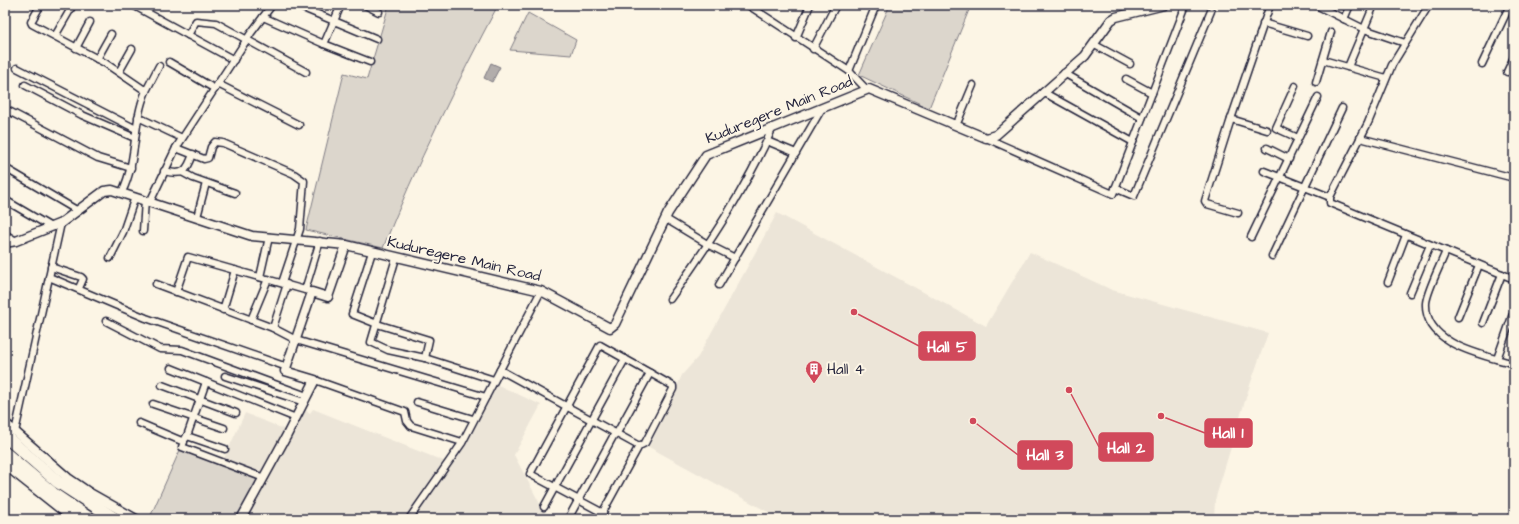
<svg xmlns="http://www.w3.org/2000/svg" width="1519" height="524" font-family="'Architects Daughter',sans-serif">
<style>
.built{fill:#ece5d8}
.green{fill:#dcd6cc;stroke:#7f7c84}
.water{fill:#b2adab;stroke:#78757e}
.lines{fill:none;stroke-linecap:round;stroke-linejoin:round}
.minor-casing{stroke:#22223b;stroke-width:9}
.tertiary-casing{stroke:#22223b;stroke-width:11}
.motorway-casing{stroke:#22223b;stroke-width:15}
.minor{stroke:#fcf5e5;stroke-width:6}
.tertiary{stroke:#fcf5e5;stroke-width:8}
.motorway{stroke:#fcf5e5;stroke-width:12}
.labels{text-anchor:middle;dominant-baseline:central;stroke-width:4;stroke-linejoin:round;paint-order:stroke}
.street-label{font-size:15px;fill:#22223b;stroke:#fcf5e5}
.poi-label{font-size:15px;fill:#22223b;stroke:#fcf5e5;text-anchor:start}
.leader{fill:none;stroke:#d1495b;stroke-width:1.5}
.callout-dot{fill:#d1495b;stroke:#fcf5e5;stroke-width:1.5}
.callout{fill:#d1495b;stroke:#d1495b;stroke-width:1.5}
.callout-label{font-size:16px;text-anchor:middle;font-weight:bold;fill:#fff}
</style>
<rect width="100%" height="100%" fill="#fcf5e5"/>
<filter id="ink" filterUnits="userSpaceOnUse"><feTurbulence type="fractalNoise" baseFrequency=".025" numOctaves="2"/><feDisplacementMap in="SourceGraphic" scale="8" xChannelSelector="R" yChannelSelector="G"/><feConvolveMatrix kernelMatrix="1 2 1 2 8 2 1 2 1" color-interpolation-filters="sRGB"/></filter>
<g filter="url(#ink)">
<g class="built">
<path d="M 777,213 L 986,326 L 1030,252 L 1112,290 L 1268,333 L 1248,391 L 1215,500 L 1214,519 L 781,519 L 649,447 L 682,375 L 698,357 Z"/>
<path d="M 498,385 L 541,405 L 514,455 L 548,519 L 237,519 L 258,478 L 221,465 L 245,413 L 291,432 L 303,409 L 310,413 L 313,409 L 451,464 Z"/>
</g>
<g class="green">
<path d="M 389,5 L 498,5 C 456,85 416,165 383,248 L 306,230 L 344,73 L 367,79 Z"/>
<path d="M 890,5 L 971,5 L 929,108 L 859,75 Z"/>
<path d="M 528,13 L 576,40 L 571,55 L 510,50 Z"/>
<path d="M 180,450 L 258,478 L 237,519 L 161,519 L 151,515 Z"/>
</g>
<path class="water" d="M 491,63 L 500,67 L 492,82 L 484,78 Z"/>
<g class="lines">
<g class="minor-casing">
<g id="minor">
<path d="M 38,5 L 40,6 L 31,22 L 32,24 L 105,63 L 146,91 C 132,123 138,160 122,192"/>
<path d="M 133,5 L 234,60"/>
<path d="M 296,5 L 377,39"/>
<path d="M 365,5 L 379,12"/>
<path d="M 748,5 L 849,71 L 867,90"/>
<path d="M 1316,5 L 1364,29 L 1405,43"/>
<path d="M 1429,5 L 1392,65 L 1368,123 L 1330,197 L 1330,203 L 1446,251 C 1441,264 1427,291 1426,303 C 1424,345 1484,355 1514,364"/>
<path d="M 263,17 L 324,44 L 370,62"/>
<path d="M 1344,19 L 1350,5"/>
<path d="M 1263,23 L 1307,36"/>
<path d="M 188,35 L 196,21 L 216,23 L 306,72"/>
<path d="M 55,36 L 73,5"/>
<path d="M 796,38 L 810,5"/>
<path d="M 324,44 L 341,5"/>
<path d="M 1093,44 L 1130,64"/>
<path d="M 76,48 L 90,22"/>
<path d="M 813,49 L 836,5"/>
<path d="M 97,59 L 111,34"/>
<path d="M 1323,60 L 1386,78"/>
<path d="M 169,62 L 215,89"/>
<path d="M 1482,64 L 1510,5"/>
<path d="M 1348,67 L 1374,5"/>
<path d="M 17,68 L 136,129"/>
<path d="M 5,69 L 7,65"/>
<path d="M 849,71 L 876,5"/>
<path d="M 119,72 L 132,49"/>
<path d="M 1507,72 L 1514,57"/>
<path d="M 1064,73 L 1142,118"/>
<path d="M 1126,79 L 1152,93"/>
<path d="M 1316,82 L 1331,32"/>
<path d="M 218,84 L 299,125"/>
<path d="M 25,85 L 82,115 L 135,138"/>
<path d="M 1295,86 L 1276,128 L 1298,138"/>
<path d="M 146,91 L 159,66"/>
<path d="M 1043,92 L 1133,142"/>
<path d="M 5,109 L 98,158 L 131,168"/>
<path d="M 138,117 L 182,138"/>
<path d="M 1231,119 L 1267,130"/>
<path d="M 953,124 L 958,121 L 973,85"/>
<path d="M 986,138 L 1113,194 L 1186,5"/>
<path d="M 1360,138 L 1514,178"/>
<path d="M 767,141 L 796,153"/>
<path d="M 176,148 L 204,159 L 208,158 L 211,147 L 215,142 L 223,143 L 294,174 L 304,181 L 300,229 L 282,283"/>
<path d="M 1267,148 L 1289,159"/>
<path d="M 5,168 L 78,211"/>
<path d="M 164,171 C 183,176 187,172 193,154"/>
<path d="M 1264,171 L 1330,197"/>
<path d="M 182,172 L 193,178 L 235,193"/>
<path d="M 1115,188 L 1134,196 L 1211,11"/>
<path d="M 5,200 L 51,227"/>
<path d="M 150,202 L 176,148 L 251,33 L 272,5"/>
<path d="M 1238,213 L 1207,204 L 1205,201 L 1230,122 L 1270,5"/>
<path d="M 197,217 L 206,183"/>
<path d="M 666,219 L 709,245 L 735,258"/>
<path d="M 143,231 L 145,200"/>
<path d="M 5,234 L 16,241"/>
<path d="M 1251,237 L 1318,97"/>
<path d="M 1446,251 L 1514,279"/>
<path d="M 372,252 L 352,314 L 377,324 L 429,340 L 425,358"/>
<path d="M 1272,256 L 1342,108"/>
<path d="M 110,258 L 123,232 L 135,197"/>
<path d="M 396,258 L 371,342 L 388,350 L 425,358 L 494,380"/>
<path d="M 51,267 L 81,277 L 83,279 L 79,288"/>
<path d="M 49,277 L 146,318 L 287,367"/>
<path d="M 260,277 L 269,237"/>
<path d="M 1388,282 L 1406,235"/>
<path d="M 156,284 L 273,328 L 296,340 L 486,397"/>
<path d="M 719,285 L 821,110"/>
<path d="M 305,290 L 320,241"/>
<path d="M 176,292 L 188,257 L 312,292"/>
<path d="M 1410,293 L 1430,245"/>
<path d="M 670,299 C 709,244 746,189 773,127"/>
<path d="M 223,310 L 235,270"/>
<path d="M 1458,317 L 1479,265"/>
<path d="M 251,320 L 268,279"/>
<path d="M 106,321 L 160,349 L 182,350 L 307,396"/>
<path d="M 1483,323 L 1502,274"/>
<path d="M 273,328 L 287,284"/>
<path d="M 1497,359 L 1514,311"/>
<path d="M 171,368 L 296,418"/>
<path d="M 500,370 L 639,446 L 599,519"/>
<path d="M 225,376 L 304,402"/>
<path d="M 315,380 L 405,412 L 407,421 L 411,426 L 462,442"/>
<path d="M 162,385 L 236,413"/>
<path d="M 417,402 L 473,419"/>
<path d="M 153,404 L 224,428"/>
<path d="M 139,423 L 184,442 L 182,447 L 264,478"/>
<path d="M 15,432 L 61,223"/>
<path d="M 187,436 L 206,382"/>
<path d="M 185,439 L 187,436 L 225,449"/>
<path d="M 639,446 L 645,443 L 673,389 L 673,386 L 650,373"/>
<path d="M 544,507 L 625,359"/>
<path d="M 603,513 L 530,474 L 600,345 L 650,373 L 617,433"/>
<path d="M 409,519 L 462,443 L 541,291"/>
<path d="M 568,519 L 615,433"/>
</g>
</g>
<g class="tertiary-casing">
<g id="tertiary">
<path d="M 5,243 L 16,241 L 61,223 L 104,191 L 112,190 L 252,236 L 346,245 L 541,291 L 610,328 L 615,324 L 668,213 L 706,155 L 869,89 L 986,138 L 996,135 L 1085,56 L 1111,20 L 1116,17 L 1164,5"/>
<path d="M 5,423 L 68,478 L 90,493 L 136,519"/>
<path d="M 5,465 L 73,519"/>
<path d="M 241,519 L 287,435 L 315,380 L 285,371 L 312,292 L 328,297 L 346,245"/>
</g>
</g>
<g class="motorway-casing">
<g id="motorway">
<path d="M 5,436 L 58,482 L 115,519"/>
<path d="M 5,453 L 56,496 L 90,519"/>
</g>
</g>
<use href="#minor" class="minor"/>
<use href="#tertiary" class="tertiary"/>
<use href="#motorway" class="motorway"/>
</g>
</g>
<defs>
<g id="building-pin" transform="scale(0.9)"><path d="M0 17L-7.5 6A9.5 9.5 0 1 1 7.5 6Z" fill="#d1495b" stroke="#fcf5e5"/><path d="M-4-6H4V6H1V3H-1V6H-4ZM-2.5-4.3h1.7v1.8h-1.7ZM.8-4.3h1.7v1.8H.8ZM-2.5-1h1.7V.8h-1.7ZM.8-1h1.7V.8H.8Z" fill="#fff"/></g>
</defs>
<g fill-rule="evenodd">
<use href="#building-pin" x="814" y="369"/>
</g>
<g class="labels">
<g class="street-label">
<text transform="translate(779 110) rotate(-22)">Kuduregere Main Road</text>
<text transform="translate(464 259) rotate(13)">Kuduregere Main Road</text>
</g>
<g class="poi-label">
<text x="827" y="369">Hall 4</text>
</g>
</g>
<path class="leader" d="M854 312L919 346M1161 416L1205 433M1069 390L1099 447M973 421L1018 455"/>
<g class="callout-dot">
<circle cx="854" cy="312" r="4"/>
<circle cx="1161" cy="416" r="4"/>
<circle cx="1069" cy="390" r="4"/>
<circle cx="973" cy="421" r="4"/>
</g>
<g class="callout">
<rect x="919" y="332" width="56" height="28" rx="4"/>
<rect x="1205" y="419" width="47" height="28" rx="4"/>
<rect x="1099" y="433" width="54" height="28" rx="4"/>
<rect x="1018" y="441" width="54" height="28" rx="4"/>
</g>
<g class="callout-label">
<text x="947" y="352">Hall 5</text>
<text x="1228" y="438">Hall 1</text>
<text x="1126" y="453">Hall 2</text>
<text x="1045" y="460">Hall 3</text>
</g>
<rect width="1519" height="524" fill="none" stroke="#fcf5e5" stroke-width="20"/>
<rect x="10" y="10" width="1499" height="504" fill="none" stroke="#22223b" stroke-width="1.5" filter="url(#ink)"/>
</svg>
